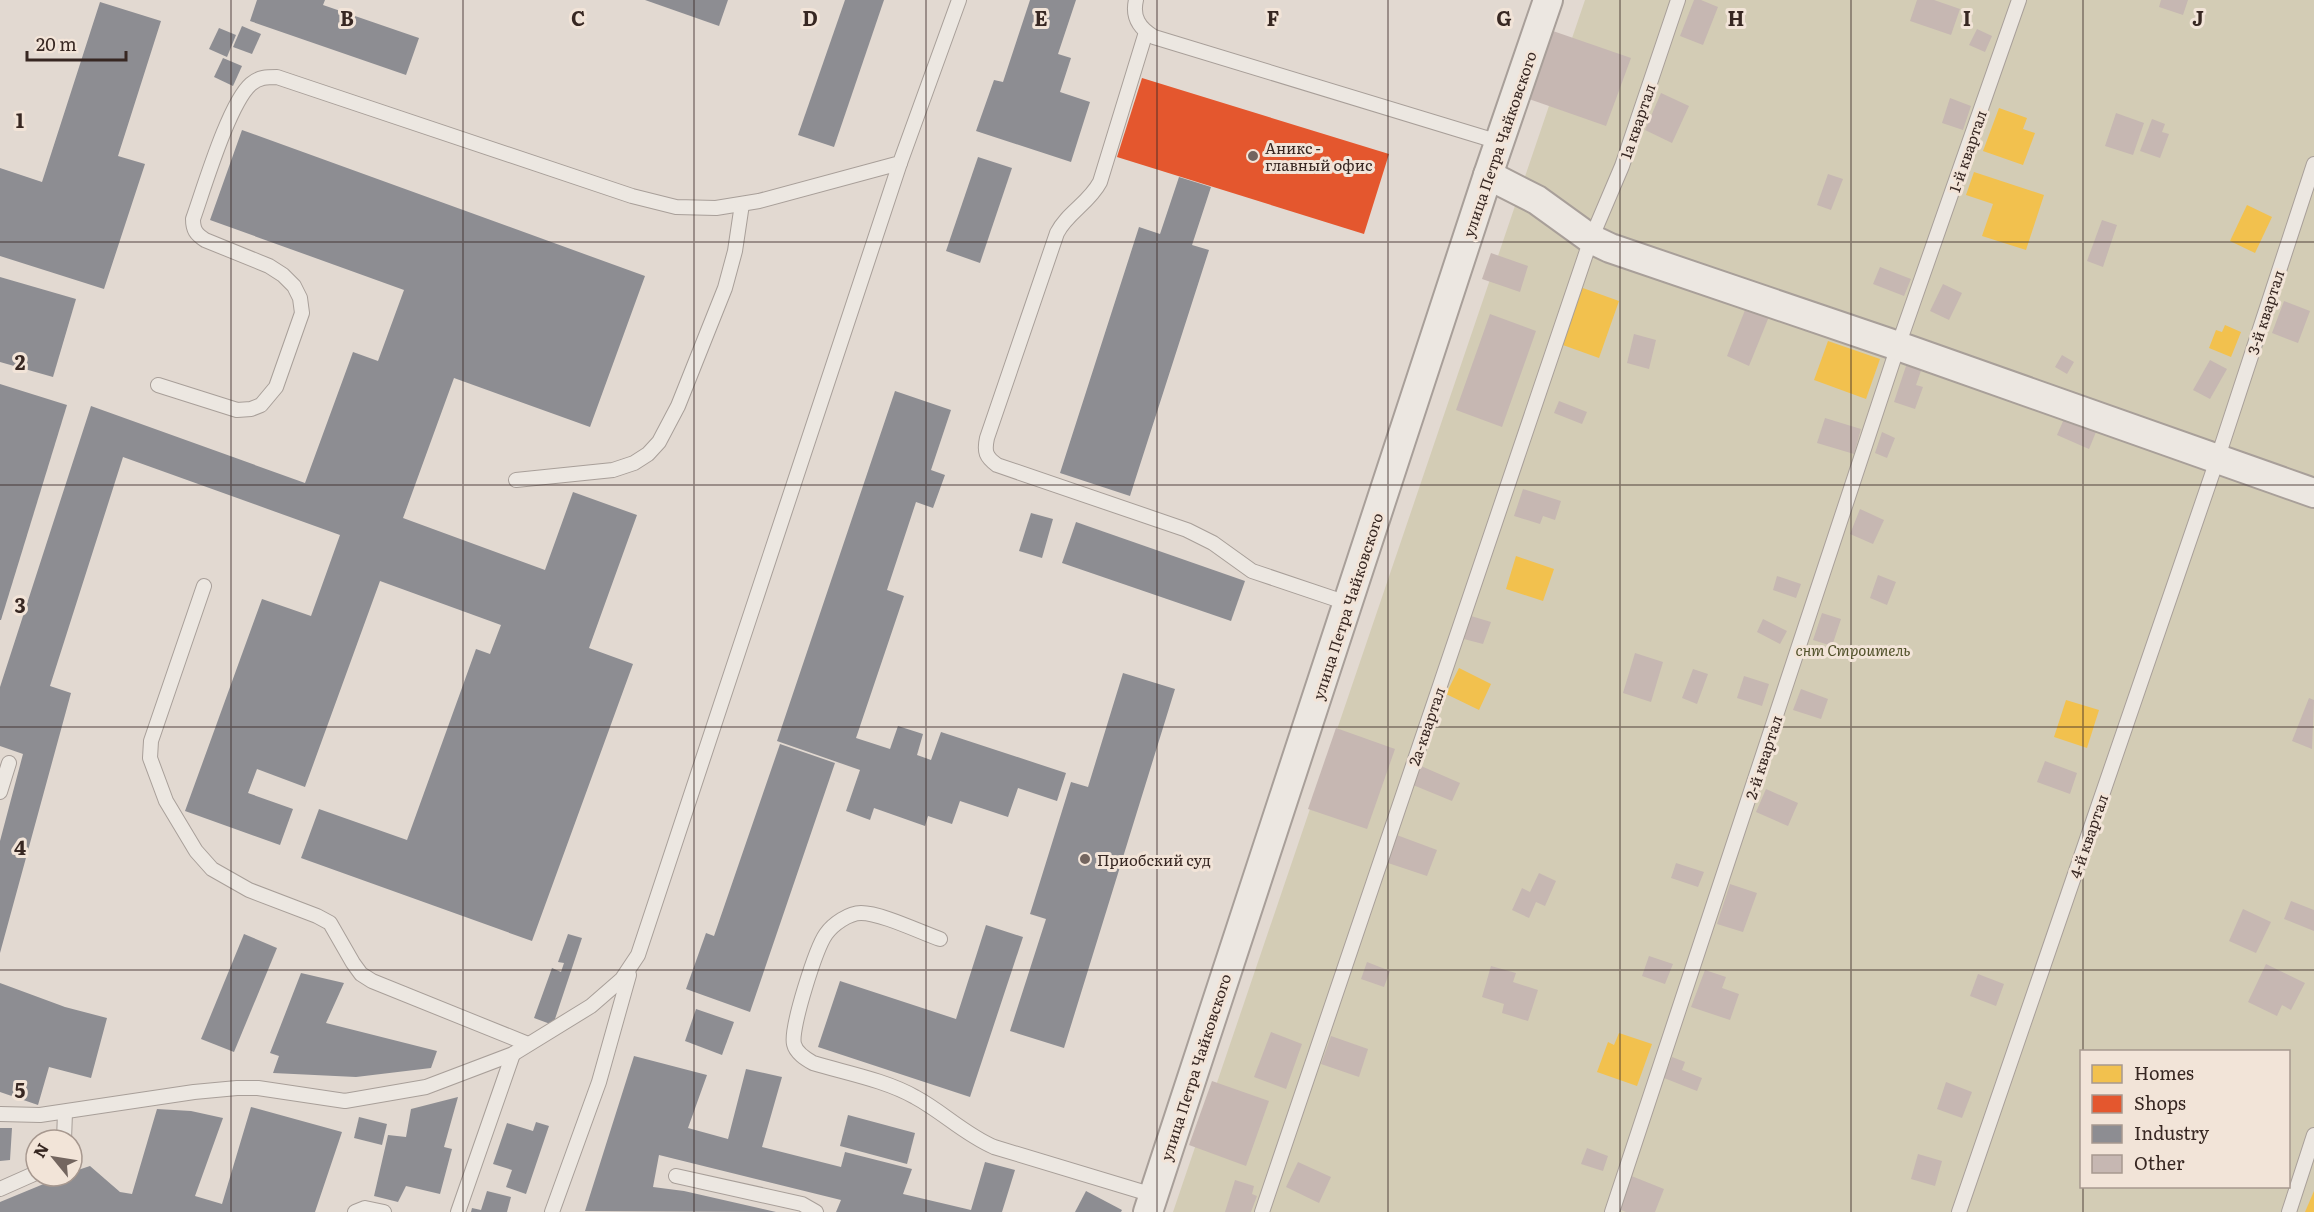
<svg xmlns="http://www.w3.org/2000/svg" width="2314" height="1212" font-family="Literata,serif">
<style>
.green{fill:#d3ccb5;fill-rule:evenodd}
.homes{fill:#f2c14e}
.shops{fill:#e4572e}
.industry{fill:#8d8d92}
.building{fill:#c6b7b2}
.lines{fill:none;stroke-linecap:round;stroke-linejoin:round}
.service-casing{stroke:#a89f99;stroke-width:16}
.minor-casing{stroke:#a89f99;stroke-width:32}
.service{stroke:#ece7e1;stroke-width:14}
.minor{stroke:#ece7e1;stroke-width:28}
.grid{fill:none;stroke:#372722;stroke-width:1.5;stroke-opacity:0.55}
.poi-dot{fill:#73655f;stroke:#f2e4d8;stroke-width:2}
.labels{text-anchor:middle;dominant-baseline:central;stroke-width:6;stroke-linejoin:round;paint-order:stroke}
.street-label{font-size:15px;fill:#372722;stroke:#f2e4d8}
.poi-label{font-size:15px;fill:#372722;stroke:#f2e4d8;text-anchor:start}
.park-label{font-size:15px;font-style:italic;fill:#51512a;stroke:#f2e4d8}
.grid-label{font-size:20px;text-anchor:middle;font-weight:bold;fill:#372722;stroke:#f2e4d8;stroke-width:6;stroke-linejoin:round;paint-order:stroke}
</style>
<rect width="100%" height="100%" fill="#e2d9d1"/>
<path class="green" d="M 1585,0 L 2314,0 L 2314,1212 L 1173,1212 ZM 2082,1052 L 2288,1052 L 2288,1186 L 2082,1186 Z"/>
<g class="homes">
<path d="M 1999,108 L 2027,118 L 2023,129 L 2035,133 L 2023,165 L 1983,151 Z"/>
<path d="M 1974,172 L 2044,195 L 2026,250 L 1982,236 L 1993,204 L 1966,195 Z"/>
<path d="M 2247,205 L 2272,217 L 2255,253 L 2230,241 Z"/>
<path d="M 1580,287 L 1619,301 L 1599,358 L 1560,344 Z"/>
<path d="M 2225,325 L 2241,332 L 2231,357 L 2209,348 L 2216,330 L 2222,332 Z"/>
<path d="M 1828,341 L 1880,359 L 1866,399 L 1814,380 Z"/>
<path d="M 1516,556 L 1554,569 L 1543,601 L 1506,589 Z"/>
<path d="M 1459,668 L 1491,684 L 1479,710 L 1446,694 Z"/>
<path d="M 2066,700 L 2099,710 L 2087,748 L 2054,737 Z"/>
<path d="M 1619,1033 L 1652,1044 L 1637,1086 L 1597,1072 L 1608,1042 L 1614,1045 Z"/>
<path d="M 2314,1191 L 2314,1212 L 2305,1212 Z"/>
</g>
<path class="shops" d="M 1142,78 L 1389,154 L 1364,234 L 1117,157 Z"/>
<g class="industry">
<path d="M 257,0 L 325,0 L 323,5 L 419,38 L 406,75 L 250,21 Z"/>
<path d="M 645,0 L 728,0 L 719,26 Z"/>
<path d="M 845,0 L 884,0 L 834,147 L 798,135 Z"/>
<path d="M 1030,0 L 1076,0 L 1058,54 L 1071,58 L 1060,92 L 1090,102 L 1071,162 L 976,131 L 994,80 L 1003,82 Z"/>
<path d="M 100,2 L 161,21 L 118,156 L 145,164 L 104,289 L 0,256 L 0,168 L 42,182 Z"/>
<path d="M 242,26 L 261,34 L 252,54 L 233,47 Z"/>
<path d="M 219,28 L 236,35 L 227,57 L 209,49 Z"/>
<path d="M 223,58 L 242,66 L 233,86 L 214,77 Z"/>
<path d="M 242,130 L 645,276 L 590,427 L 454,378 L 403,518 L 545,570 L 573,492 L 637,515 L 589,648 L 633,664 L 532,941 L 301,858 L 319,809 L 407,840 L 476,649 L 490,654 L 501,625 L 380,581 L 305,787 L 257,769 L 248,793 L 293,809 L 280,845 L 185,811 L 262,599 L 311,616 L 340,535 L 123,457 L 50,686 L 71,693 L 0,953 L 0,841 L 23,754 L 0,746 L 0,687 L 91,406 L 305,483 L 353,352 L 378,361 L 404,290 L 210,220 Z"/>
<path d="M 978,157 L 1012,168 L 980,263 L 946,251 Z"/>
<path d="M 1179,177 L 1211,187 L 1192,245 L 1209,250 L 1130,496 L 1060,473 L 1139,227 L 1160,234 Z"/>
<path d="M 0,277 L 76,299 L 53,377 L 0,362 Z"/>
<path d="M 0,384 L 67,405 L 1,620 L 0,620 Z"/>
<path d="M 895,391 L 951,410 L 931,470 L 945,475 L 933,508 L 916,502 L 887,590 L 904,596 L 856,738 L 890,749 L 898,726 L 923,734 L 917,755 L 931,760 L 941,732 L 1066,773 L 1057,801 L 1018,788 L 1008,817 L 960,801 L 952,824 L 928,816 L 925,826 L 874,808 L 870,820 L 846,811 L 860,770 L 777,741 Z"/>
<path d="M 1031,513 L 1053,519 L 1042,558 L 1019,551 Z"/>
<path d="M 1076,522 L 1245,581 L 1231,621 L 1062,563 Z"/>
<path d="M 1123,673 L 1175,689 L 1064,1048 L 1010,1031 L 1046,919 L 1030,914 L 1071,782 L 1088,787 Z"/>
<path d="M 780,744 L 835,763 L 750,1012 L 686,989 L 706,933 L 714,936 Z"/>
<path d="M 986,925 L 1023,937 L 970,1097 L 818,1047 L 840,981 L 956,1019 Z"/>
<path d="M 244,934 L 277,948 L 234,1052 L 201,1039 Z"/>
<path d="M 568,934 L 582,938 L 553,1025 L 534,1018 L 552,968 L 561,972 L 564,963 L 558,962 Z"/>
<path d="M 301,973 L 344,983 L 326,1023 L 437,1051 L 431,1068 L 356,1077 L 273,1073 L 279,1056 L 270,1053 Z"/>
<path d="M 0,983 L 65,1007 L 107,1018 L 91,1078 L 49,1067 L 38,1105 L 0,1092 Z"/>
<path d="M 696,1009 L 734,1022 L 722,1055 L 685,1041 Z"/>
<path d="M 634,1056 L 707,1075 L 688,1128 L 728,1139 L 746,1069 L 782,1077 L 762,1147 L 841,1167 L 845,1152 L 912,1169 L 903,1194 L 971,1210 L 985,1162 L 1015,1170 L 1002,1212 L 836,1212 L 841,1200 L 659,1155 L 653,1187 L 684,1191 L 776,1212 L 585,1211 Z"/>
<path d="M 458,1097 L 444,1147 L 452,1149 L 440,1194 L 406,1186 L 398,1202 L 374,1196 L 388,1135 L 406,1137 L 411,1109 Z"/>
<path d="M 251,1107 L 342,1132 L 315,1212 L 0,1212 L 0,1202 L 63,1176 L 72,1176 L 72,1172 L 90,1166 L 120,1192 L 132,1194 L 157,1109 L 191,1111 L 223,1118 L 195,1196 L 222,1204 Z"/>
<path d="M 848,1115 L 915,1133 L 907,1164 L 840,1146 Z"/>
<path d="M 359,1117 L 387,1124 L 382,1145 L 354,1138 Z"/>
<path d="M 536,1122 L 549,1126 L 526,1194 L 506,1187 L 512,1170 L 493,1164 L 507,1123 L 533,1131 Z"/>
<path d="M 0,1128 L 12,1128 L 10,1160 L 0,1161 Z"/>
<path d="M 487,1191 L 511,1197 L 507,1212 L 471,1212 L 472,1208 L 481,1210 Z"/>
<path d="M 1086,1191 L 1122,1210 L 1121,1212 L 1075,1212 Z"/>
</g>
<g class="building">
<path d="M 1694,0 L 1701,0 L 1718,7 L 1703,45 L 1680,36 Z"/>
<path d="M 1917,0 L 1934,0 L 1960,9 L 1951,35 L 1910,21 Z"/>
<path d="M 2161,0 L 2188,0 L 2183,15 L 2159,7 Z"/>
<path d="M 1977,29 L 1992,36 L 1985,52 L 1969,45 Z"/>
<path d="M 1553,31 L 1631,58 L 1606,126 L 1529,99 Z"/>
<path d="M 1661,93 L 1689,106 L 1672,143 L 1645,130 Z"/>
<path d="M 1950,98 L 1971,106 L 1963,130 L 1942,123 Z"/>
<path d="M 2116,113 L 2144,123 L 2133,155 L 2105,146 Z"/>
<path d="M 2152,119 L 2165,124 L 2162,132 L 2169,134 L 2160,158 L 2140,151 Z"/>
<path d="M 1828,174 L 1843,179 L 1831,210 L 1817,205 Z"/>
<path d="M 2102,220 L 2117,225 L 2103,267 L 2087,261 Z"/>
<path d="M 1491,253 L 1528,266 L 1520,292 L 1482,279 Z"/>
<path d="M 1880,267 L 1911,279 L 1904,296 L 1873,284 Z"/>
<path d="M 1943,284 L 1962,293 L 1949,320 L 1930,311 Z"/>
<path d="M 2284,301 L 2310,311 L 2298,343 L 2272,333 Z"/>
<path d="M 1747,305 L 1770,314 L 1749,366 L 1727,356 Z"/>
<path d="M 1490,314 L 1536,331 L 1502,427 L 1456,410 Z"/>
<path d="M 1634,334 L 1656,340 L 1649,369 L 1627,363 Z"/>
<path d="M 2062,355 L 2074,362 L 2067,374 L 2055,367 Z"/>
<path d="M 2210,360 L 2227,369 L 2210,399 L 2193,390 Z"/>
<path d="M 1907,363 L 1922,368 L 1916,385 L 1923,387 L 1915,409 L 1894,402 Z"/>
<path d="M 1559,401 L 1587,412 L 1582,424 L 1554,413 Z"/>
<path d="M 1825,418 L 1861,429 L 1854,454 L 1817,443 Z"/>
<path d="M 2064,419 L 2096,432 L 2089,449 L 2057,435 Z"/>
<path d="M 1882,432 L 1895,438 L 1887,458 L 1875,453 Z"/>
<path d="M 1523,489 L 1561,501 L 1555,520 L 1543,516 L 1540,524 L 1514,516 Z"/>
<path d="M 1860,509 L 1884,520 L 1873,544 L 1850,534 Z"/>
<path d="M 1878,575 L 1896,582 L 1887,605 L 1870,598 Z"/>
<path d="M 1777,576 L 1801,584 L 1796,598 L 1773,590 Z"/>
<path d="M 1822,613 L 1841,619 L 1832,646 L 1813,640 Z"/>
<path d="M 1471,616 L 1491,622 L 1483,644 L 1464,639 Z"/>
<path d="M 1763,619 L 1787,631 L 1780,644 L 1757,632 Z"/>
<path d="M 1635,653 L 1663,662 L 1651,702 L 1623,693 Z"/>
<path d="M 1693,669 L 1708,674 L 1697,704 L 1682,698 Z"/>
<path d="M 1744,676 L 1769,684 L 1762,706 L 1737,698 Z"/>
<path d="M 1801,689 L 1828,699 L 1821,719 L 1793,710 Z"/>
<path d="M 2309,698 L 2314,700 L 2312,749 L 2292,741 Z"/>
<path d="M 1336,728 L 1395,749 L 1367,829 L 1308,809 Z"/>
<path d="M 2045,761 L 2077,773 L 2070,794 L 2037,782 Z"/>
<path d="M 1421,766 L 1460,783 L 1452,801 L 1413,785 Z"/>
<path d="M 1766,789 L 1798,803 L 1788,826 L 1756,812 Z"/>
<path d="M 1394,834 L 1437,850 L 1427,876 L 1385,862 Z"/>
<path d="M 1676,863 L 1704,872 L 1698,887 L 1671,878 Z"/>
<path d="M 1539,873 L 1556,881 L 1545,906 L 1536,902 L 1529,918 L 1512,910 L 1522,888 L 1530,892 Z"/>
<path d="M 1730,884 L 1757,893 L 1743,932 L 1717,924 Z"/>
<path d="M 2291,901 L 2314,910 L 2314,931 L 2284,919 Z"/>
<path d="M 2243,909 L 2271,922 L 2256,953 L 2229,941 Z"/>
<path d="M 1649,956 L 1673,964 L 1665,984 L 1642,976 Z"/>
<path d="M 1367,962 L 1390,971 L 1384,987 L 1361,979 Z"/>
<path d="M 2266,964 L 2305,983 L 2291,1010 L 2282,1005 L 2277,1016 L 2248,1002 Z"/>
<path d="M 1491,966 L 1516,973 L 1513,982 L 1538,990 L 1528,1021 L 1502,1013 L 1504,1004 L 1482,997 Z"/>
<path d="M 1705,970 L 1726,977 L 1722,988 L 1739,994 L 1730,1020 L 1691,1007 Z"/>
<path d="M 1978,974 L 2004,984 L 1996,1006 L 1970,996 Z"/>
<path d="M 1271,1032 L 1302,1044 L 1286,1089 L 1254,1077 Z"/>
<path d="M 1331,1036 L 1368,1049 L 1359,1077 L 1321,1064 Z"/>
<path d="M 1672,1057 L 1685,1062 L 1682,1070 L 1702,1078 L 1697,1091 L 1664,1078 Z"/>
<path d="M 1212,1081 L 1269,1101 L 1246,1166 L 1189,1145 Z"/>
<path d="M 1946,1082 L 1972,1092 L 1962,1118 L 1937,1109 Z"/>
<path d="M 1587,1148 L 1608,1156 L 1603,1171 L 1581,1164 Z"/>
<path d="M 1918,1154 L 1942,1161 L 1935,1186 L 1911,1179 Z"/>
<path d="M 1298,1162 L 1331,1177 L 1319,1203 L 1286,1187 Z"/>
<path d="M 1629,1175 L 1664,1189 L 1655,1212 L 1626,1212 L 1616,1208 Z"/>
<path d="M 1235,1180 L 1254,1186 L 1252,1194 L 1257,1196 L 1251,1212 L 1225,1212 Z"/>
</g>
<g class="lines">
<g class="service-casing">
<g id="service">
<path d="M 1136,0 C 1132,17 1139,28 1154,37 L 1499,142"/>
<path d="M 1146,32 L 1100,182 C 1089,203 1067,213 1057,233 L 987,438 C 984,452 986,457 997,465 L 1187,530 L 1213,543 L 1252,571 L 1347,603"/>
<path d="M 158,385 L 237,410 L 251,409 L 261,405 L 276,387 L 302,313 L 300,298 L 294,286 L 283,275 L 269,266 L 205,240 C 196,234 193,230 193,219 C 204,188 229,103 251,84 C 259,77 267,77 277,77 L 632,196 L 676,207 L 716,208 L 759,201 L 900,163 L 959,0"/>
<path d="M 516,480 L 613,470 L 634,463 L 648,454 L 659,442 L 678,406 L 725,288 L 735,251 L 742,204"/>
<path d="M 204,586 L 151,741 L 150,758 L 166,801 L 196,851 L 212,869 L 249,890 L 317,916 L 330,923 L 353,963 L 361,974 L 372,981 L 528,1044"/>
<path d="M 0,792 L 9,763"/>
<path d="M 940,939 C 920,932 881,913 861,913 C 849,913 833,924 826,934 C 816,948 790,1029 794,1044 C 796,1053 806,1059 813,1063 C 846,1073 885,1080 915,1097 C 943,1112 964,1134 994,1147 L 1153,1195"/>
<path d="M 0,1114 L 40,1115 L 194,1092 L 237,1088 L 258,1088 L 345,1101 L 426,1087 L 513,1054 L 591,1006 L 622,979 L 638,955 L 900,163"/>
<path d="M 64,1140 L 65,1112"/>
<path d="M 676,1176 L 802,1204 L 816,1212"/>
<path d="M 0,1189 L 36,1173"/>
<path d="M 355,1212 L 365,1208 L 384,1212"/>
<path d="M 458,1212 L 513,1054"/>
<path d="M 552,1212 L 599,1082 L 629,975"/>
<path d="M 1262,1212 L 1591,239 L 1622,166 L 1678,0"/>
<path d="M 1612,1212 L 1898,346 L 2019,0"/>
<path d="M 1959,1212 L 2217,460 L 2314,164"/>
<path d="M 2289,1212 L 2314,1135"/>
</g>
</g>
<g class="minor-casing">
<g id="minor">
<path d="M 1488,175 L 1537,200 L 1591,239 L 1610,248 L 1898,346 L 2314,493"/>
<path d="M 1148,1212 L 1488,175 L 1548,0"/>
</g>
</g>
<use href="#service" class="service"/>
<use href="#minor" class="minor"/>
</g>
<path class="grid" d="M 231,0 L 231,1212M 463,0 L 463,1212M 694,0 L 694,1212M 926,0 L 926,1212M 1157,0 L 1157,1212M 1388,0 L 1388,1212M 1620,0 L 1620,1212M 1851,0 L 1851,1212M 2083,0 L 2083,1052M 0,242 L 2314,242M 0,485 L 2314,485M 0,727 L 2314,727M 0,970 L 2314,970M 2083,1186 L 2083,1212"/>
<g class="poi-dot">
<circle cx="1253" cy="156" r="6"/>
<circle cx="1085" cy="859" r="6"/>
</g>
<g class="labels">
<g class="street-label">
<text transform="translate(1637 121) rotate(-71)">1а квартал</text>
<text transform="translate(1499 144) rotate(-71)">улица Петра Чайковского</text>
<text transform="translate(1967 151) rotate(-71)">1-й квартал</text>
<text transform="translate(2265 312) rotate(-72)">3-й квартал</text>
<text transform="translate(1347 606) rotate(-72)">улица Петра Чайковского</text>
<text transform="translate(1426 726) rotate(-71)">2а-квартал</text>
<text transform="translate(1763 757) rotate(-72)">2-й квартал</text>
<text transform="translate(2088 836) rotate(-71)">4-й квартал</text>
<text transform="translate(1195 1067) rotate(-72)">улица Петра Чайковского</text>
</g>
<g class="poi-label">
<text x="1265" y="147">Аникс -<tspan x="1265" dy="17">главный офис</tspan></text>
<text x="1097" y="859">Приобский суд</text>
</g>
<g class="park-label">
<text x="1853" y="649">снт Строитель</text>
</g>
</g>
<g class="grid-label">
<text x="347" y="26">B</text>
<text x="578" y="26">C</text>
<text x="810" y="26">D</text>
<text x="1041" y="26">E</text>
<text x="1273" y="26">F</text>
<text x="1504" y="26">G</text>
<text x="1736" y="26">H</text>
<text x="1967" y="26">I</text>
<text x="2198" y="26">J</text>
<text x="20" y="128">1</text>
<text x="20" y="370">2</text>
<text x="20" y="613">3</text>
<text x="20" y="855">4</text>
<text x="20" y="1098">5</text>
</g>
<rect x="2080" y="1050" width="210" height="138" fill="#f2e4d8" stroke="#a7988f" stroke-width="1.5"/>
<rect x="2092" y="1065" width="30" height="18" fill="#f2c14e" stroke="#a7988f" stroke-width="1.5"/>
<text x="2134" y="1080" font-size="18" fill="#372722">Homes</text>
<rect x="2092" y="1095" width="30" height="18" fill="#e4572e" stroke="#a7988f" stroke-width="1.5"/>
<text x="2134" y="1110" font-size="18" fill="#372722">Shops</text>
<rect x="2092" y="1125" width="30" height="18" fill="#8d8d92" stroke="#a7988f" stroke-width="1.5"/>
<text x="2134" y="1140" font-size="18" fill="#372722">Industry</text>
<rect x="2092" y="1155" width="30" height="18" fill="#c6b7b2" stroke="#a7988f" stroke-width="1.5"/>
<text x="2134" y="1170" font-size="18" fill="#372722">Other</text>
<g transform="translate(54 1158) rotate(300)"><circle r="28" fill="#f2e4d8" stroke="#a7988f" stroke-width="1.5"/>
<path d="M0-4.5L10 22L0 15L-10 22Z" fill="#73655f"/>
<text y="-9" font-size="16" font-weight="bold" text-anchor="middle" fill="#372722">N</text>
</g>
<path d="M27 51v9h99v-9" fill="none" stroke="#372722" stroke-width="3"/>
<text x="36" y="51" font-size="18" fill="#372722" stroke="#f2e4d8" stroke-width="4.5" paint-order="stroke">20 m</text>
</svg>
